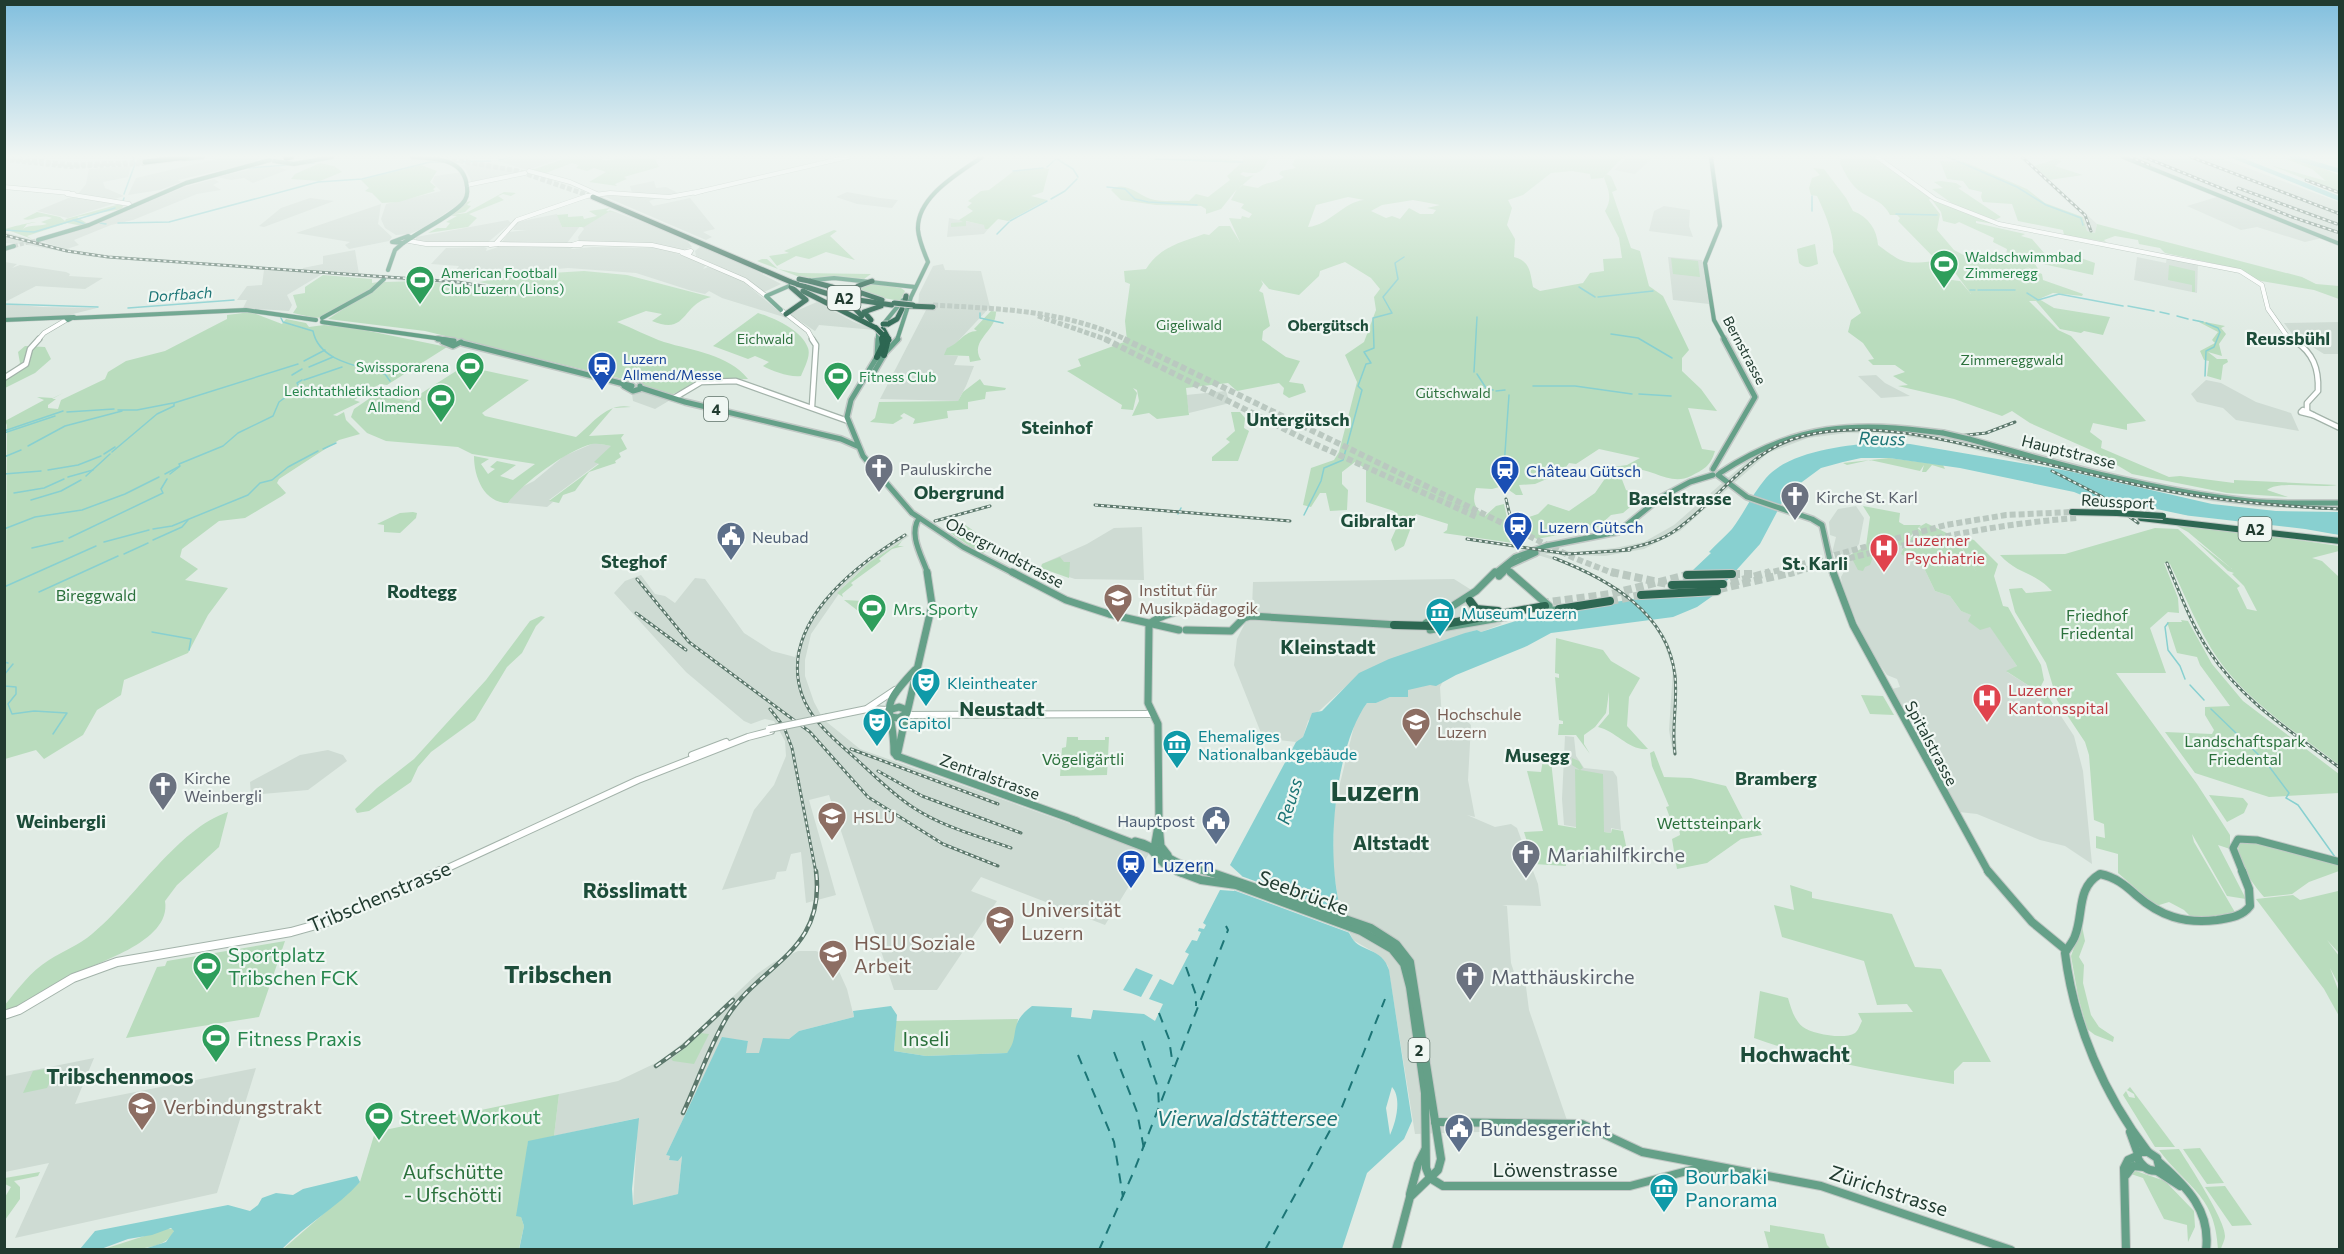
<svg xmlns="http://www.w3.org/2000/svg" width="2344" height="1254" font-family="Commissioner,sans-serif">
<style>
.built{fill:#cedbd3}
.green{fill:#b9dcbd;fill-rule:evenodd}
.water{fill:#88d0d0;fill-rule:evenodd}
.pier{fill:#e0ebe4}
.lines{fill:none;stroke-linecap:round;stroke-linejoin:round}
.stream{stroke:#88d0d0;stroke-width:1.5}
.river{stroke:#88d0d0;stroke-width:4.5}
.ferry{stroke:#1c7576;stroke-width:2;stroke-dasharray:10 8;stroke-linecap:butt}
.major-tunnel{stroke:#bac8c0;stroke-width:4;stroke-dasharray:4 2;stroke-linecap:butt}
.highway-tunnel-far2{stroke:#bac8c0;stroke-width:5;stroke-dasharray:5 2;stroke-linecap:butt}
.highway-tunnel-far1{stroke:#bac8c0;stroke-width:6;stroke-dasharray:6 3;stroke-linecap:butt}
.highway-tunnel{stroke:#bac8c0;stroke-width:8;stroke-dasharray:8 4;stroke-linecap:butt}
.minor-far3-casing{stroke:#a3b3aa;stroke-width:5}
.minor-far2-casing{stroke:#a3b3aa;stroke-width:7}
.minor-far1-casing{stroke:#a3b3aa;stroke-width:8}
.minor-casing{stroke:#a3b3aa;stroke-width:10}
.major-far3-casing{stroke:#c1c8c5;stroke-width:5}
.major-far2-casing{stroke:#c1c8c5;stroke-width:8}
.major-far1-casing{stroke:#c1c8c5;stroke-width:9}
.major-casing{stroke:#c1c8c5;stroke-width:10}
.highway-far2-casing{stroke:#c1c8c5;stroke-width:7}
.highway-far1-casing{stroke:#c1c8c5;stroke-width:8}
.highway-casing{stroke:#c1c8c5;stroke-width:10}
.minor-far3{stroke:#fff;stroke-width:4}
.minor-far2{stroke:#fff;stroke-width:4.5}
.minor-far1{stroke:#fff;stroke-width:6}
.minor{stroke:#fff;stroke-width:8}
.major-far3{stroke:#65a088;stroke-width:4}
.major-far2{stroke:#65a088;stroke-width:5}
.major-far1{stroke:#65a088;stroke-width:7}
.major{stroke:#65a088;stroke-width:8}
.highway-far2{stroke:#2d6752;stroke-width:5}
.highway-far1{stroke:#2d6752;stroke-width:6}
.highway{stroke:#2d6752;stroke-width:8}
.rail-far1-casing{stroke:#5b776b;stroke-width:3}
.rail-casing{stroke:#5b776b;stroke-width:4.5}
.rail-far1{stroke:#f0f7f3;stroke-width:1.5;stroke-dasharray:3;stroke-linecap:butt}
.rail{stroke:#f0f7f3;stroke-width:2;stroke-dasharray:6;stroke-linecap:butt}
.minor-bridge-casing{stroke:#a3b3aa;stroke-width:8;stroke-linecap:butt}
.major-bridge-casing{stroke:#c1c8c5;stroke-width:8;stroke-linecap:butt}
.highway-bridge-far1-casing{stroke:#c1c8c5;stroke-width:7;stroke-linecap:butt}
.highway-bridge-casing{stroke:#c1c8c5;stroke-width:8;stroke-linecap:butt}
.minor-bridge{stroke:#fff;stroke-width:6}
.major-bridge{stroke:#65a088;stroke-width:5}
.highway-bridge-far1{stroke:#2d6752;stroke-width:5}
.highway-bridge{stroke:#2d6752;stroke-width:6}
.labels{text-anchor:middle;dominant-baseline:central;stroke-width:4.5;stroke-linejoin:round;paint-order:stroke}
.far-leisure-label{font-size:14px;fill:#27864d;stroke:#f0f7f3;text-anchor:start}
.far-park-label{font-size:14px;fill:#2b713c;stroke:#f0f7f3}
.far-street-label{font-size:14px;fill:#213b30;stroke:#f0f7f3}
.far-transit-label{font-size:14px;fill:#164399;stroke:#f0f7f3;text-anchor:start}
.far-water-label{font-size:15px;font-style:italic;fill:#1c7576;stroke:#f0f7f3}
.shield{fill:#f0f7f3;stroke:#5f736a;stroke-width:1.5}
.shield-label{font-size:15px;font-weight:bold;fill:#213b30}
.far-neighbourhood-label{font-size:15px;font-weight:bold;fill:#1d4d3a;stroke:#f0f7f3}
.street-label{font-size:16px;fill:#213b30;stroke:#f0f7f3}
.worship-label{font-size:16px;fill:#5b616d;stroke:#f0f7f3;text-anchor:start}
.transit-label{font-size:16px;fill:#164399;stroke:#f0f7f3;text-anchor:start}
.service-label{font-size:16px;fill:#4e5e75;stroke:#f0f7f3;text-anchor:start}
.health-label{font-size:16px;fill:#be3a42;stroke:#f0f7f3;text-anchor:start}
.education-label{font-size:16px;fill:#785e54;stroke:#f0f7f3;text-anchor:start}
.park-label{font-size:16px;fill:#2b713c;stroke:#f0f7f3}
.leisure-label{font-size:16px;fill:#27864d;stroke:#f0f7f3;text-anchor:start}
.culture-label{font-size:16px;fill:#0d838f;stroke:#f0f7f3;text-anchor:start}
.far-district-label{font-size:18px;font-weight:bold;fill:#1d4d3a;stroke:#f0f7f3}
.neighbourhood-label{font-size:18px;font-weight:bold;fill:#1d4d3a;stroke:#f0f7f3}
.water-label{font-size:18px;font-style:italic;fill:#1c7576;stroke:#f0f7f3}
.quarter-label{font-size:20px;font-weight:bold;fill:#1d4d3a;stroke:#f0f7f3}
.near-worship-label{font-size:20px;fill:#5b616d;stroke:#f0f7f3;text-anchor:start}
.near-transit-label{font-size:20px;fill:#164399;stroke:#f0f7f3;text-anchor:start}
.near-street-label{font-size:20px;fill:#213b30;stroke:#f0f7f3}
.near-education-label{font-size:20px;fill:#785e54;stroke:#f0f7f3;text-anchor:start}
.near-leisure-label{font-size:20px;fill:#27864d;stroke:#f0f7f3;text-anchor:start}
.near-park-label{font-size:20px;fill:#2b713c;stroke:#f0f7f3}
.near-service-label{font-size:20px;fill:#4e5e75;stroke:#f0f7f3;text-anchor:start}
.near-culture-label{font-size:20px;fill:#0d838f;stroke:#f0f7f3;text-anchor:start}
.near-neighbourhood-label{font-size:21px;font-weight:bold;fill:#1d4d3a;stroke:#f0f7f3}
.near-water-label{font-size:21px;font-style:italic;fill:#1c7576;stroke:#f0f7f3}
.near-quarter-label{font-size:24px;font-weight:bold;fill:#1d4d3a;stroke:#f0f7f3}
.town-label{font-size:28px;font-weight:bold;fill:#1d4d3a;stroke:#f0f7f3}
</style>
<rect width="100%" height="100%" fill="#e0ebe4"/>
<g class="built">
<path d="M 225,157 L 259,159 L 249,164 L 178,180 L 181,182 L 160,190 L 128,195 L 136,178 Z"/>
<path d="M 514,157 L 565,157 L 527,170 L 498,161 Z"/>
<path d="M 1628,157 L 1664,157 L 1652,158 L 1635,174 L 1614,170 Z"/>
<path d="M 2019,157 L 2025,157 L 2097,224 L 2095,233 L 2087,231 L 2083,216 Z"/>
<path d="M 2126,157 L 2218,157 L 2336,201 L 2339,202 L 2339,242 Z"/>
<path d="M 486,163 L 517,170 L 517,174 L 472,183 L 466,170 L 460,165 Z"/>
<path d="M 131,166 L 128,177 L 103,182 L 105,188 L 124,196 L 115,199 L 100,199 L 116,202 L 113,204 L 68,218 L 37,211 L 78,194 L 86,184 L 89,169 Z"/>
<path d="M 260,167 L 279,167 L 287,170 L 253,183 L 244,178 L 231,180 L 217,177 Z"/>
<path d="M 463,172 L 465,197 L 459,204 L 425,227 L 410,234 L 396,235 L 385,228 L 381,219 L 386,204 L 441,191 L 432,182 L 435,176 Z"/>
<path d="M 214,179 L 219,182 L 213,185 L 221,190 L 197,194 L 133,220 L 111,225 L 74,240 L 79,245 L 67,249 L 100,255 L 302,271 L 303,268 L 323,264 L 323,256 L 355,250 L 359,274 L 458,281 L 516,290 L 512,293 L 479,287 L 322,274 L 287,295 L 292,305 L 289,311 L 243,308 L 247,300 L 237,300 L 247,286 L 262,285 L 264,270 L 85,256 L 23,244 L 5,243 L 4,232 L 67,249 L 40,241 L 84,229 L 184,187 Z"/>
<path d="M 654,181 L 656,188 L 666,187 L 682,195 L 632,193 L 630,186 Z"/>
<path d="M 847,192 L 880,198 L 898,200 L 892,208 L 857,204 L 836,197 Z"/>
<path d="M 612,194 L 658,198 L 649,201 L 653,206 L 690,198 L 715,229 L 703,232 L 712,237 L 706,240 L 601,195 Z"/>
<path d="M 2220,196 L 2322,238 L 2305,242 L 2257,227 L 2241,230 L 2187,206 Z"/>
<path d="M 310,198 L 334,201 L 264,227 L 259,226 L 281,208 Z"/>
<path d="M 381,204 L 378,224 L 392,237 L 389,241 L 349,249 L 345,245 L 350,242 L 296,233 Z"/>
<path d="M 1664,206 L 1690,210 L 1689,226 L 1693,237 L 1649,231 L 1654,211 Z"/>
<path d="M 610,210 L 658,228 L 688,242 L 692,247 L 683,250 L 648,244 L 579,241 L 578,237 L 584,229 L 582,227 Z"/>
<path d="M 557,214 L 562,227 L 580,226 L 567,243 L 502,242 L 509,232 L 527,230 L 513,230 L 517,222 Z"/>
<path d="M 949,218 L 985,225 L 985,229 L 988,229 L 984,234 L 947,237 Z"/>
<path d="M 508,220 L 511,223 L 487,243 L 432,243 L 416,240 L 416,237 Z"/>
<path d="M 518,246 L 570,247 L 572,249 L 593,247 L 663,248 L 706,265 L 703,269 L 708,267 L 740,279 L 787,318 L 722,298 L 709,291 L 705,294 L 692,291 L 636,273 L 568,268 L 449,279 L 459,266 L 431,264 L 446,248 L 484,247 L 487,248 L 486,251 L 498,247 Z"/>
<path d="M 701,246 L 749,267 L 781,284 L 764,292 L 749,280 L 696,256 L 695,251 Z"/>
<path d="M 2167,256 L 2198,262 L 2197,293 L 2134,280 L 2137,257 L 2166,263 Z"/>
<path d="M 1668,257 L 1702,260 L 1709,304 L 1673,300 Z"/>
<path d="M 5,262 L 17,264 L 12,268 L 20,265 L 66,272 L 70,274 L 69,276 L 103,278 L 85,289 L 36,286 L 5,302 Z"/>
<path d="M 943,264 L 945,270 L 981,271 L 990,307 L 945,355 L 958,356 L 954,365 L 974,366 L 966,386 L 958,401 L 880,399 L 926,310 L 918,309 L 919,294 L 933,266 Z"/>
<path d="M 817,302 L 854,322 L 875,330 L 819,325 L 815,331 L 789,314 Z"/>
<path d="M 5,304 L 43,307 L 97,308 L 65,316 L 5,318 Z"/>
<path d="M 2339,322 L 2339,354 L 2324,354 L 2293,335 L 2284,323 Z"/>
<path d="M 1876,375 L 1885,383 L 1910,396 L 1881,398 L 1858,376 Z"/>
<path d="M 2206,380 L 2221,383 L 2256,402 L 2291,413 L 2299,431 L 2236,420 L 2223,408 L 2197,402 L 2191,394 Z"/>
<path d="M 1226,391 L 1230,403 L 1189,413 L 1186,395 Z"/>
<path d="M 641,392 L 671,399 L 672,399 L 655,409 L 633,401 L 632,394 Z"/>
<path d="M 1841,429 L 1879,430 L 1935,435 L 1970,434 L 1973,436 L 1960,437 L 1960,441 L 2190,494 L 2274,505 L 2340,506 L 2339,510 L 2259,507 L 2210,501 L 2026,459 L 2034,465 L 1946,442 L 1890,434 L 1847,433 L 1808,438 L 1768,453 L 1680,531 L 1644,549 L 1605,556 L 1545,554 L 1574,564 L 1573,566 L 1522,550 L 1520,546 L 1575,552 L 1615,548 L 1644,542 L 1674,525 L 1753,456 L 1794,437 Z"/>
<path d="M 594,443 L 612,446 L 599,463 L 549,500 L 553,502 L 547,507 L 508,503 L 518,489 L 534,481 L 564,456 Z"/>
<path d="M 1856,506 L 1864,518 L 1859,544 L 1850,555 L 1832,553 L 1836,537 L 1830,535 L 1829,522 L 1838,509 Z"/>
<path d="M 1142,527 L 1144,580 L 1075,579 L 1041,568 L 1042,564 L 1087,544 L 1114,528 Z"/>
<path d="M 905,533 L 909,536 L 870,562 L 845,585 L 811,634 L 805,660 L 805,676 L 814,702 L 823,719 L 860,749 L 1150,852 L 1105,925 L 981,877 L 971,891 L 997,901 L 937,990 L 894,990 L 829,795 L 809,800 L 836,895 L 806,903 L 801,852 L 791,854 L 786,871 L 777,872 L 775,879 L 722,890 L 754,810 L 774,785 L 786,756 L 785,741 L 774,721 L 765,719 L 751,724 L 744,721 L 686,672 L 614,593 L 625,581 L 641,575 L 655,594 L 665,596 L 675,603 L 695,578 L 705,579 L 744,633 L 772,651 L 795,657 L 806,627 L 836,586 L 874,553 Z"/>
<path d="M 1883,541 L 1903,547 L 1902,554 L 1924,568 L 1935,591 L 1950,596 L 1961,611 L 1972,615 L 1969,621 L 1990,626 L 2017,666 L 2007,672 L 2034,689 L 2049,709 L 2057,710 L 2074,736 L 2083,771 L 2092,864 L 2065,846 L 2040,840 L 1977,814 L 1959,812 L 1914,737 L 1892,689 L 1900,687 L 1897,679 L 1887,675 L 1869,649 L 1843,591 L 1841,577 L 1853,556 Z"/>
<path d="M 1454,579 L 1473,591 L 1462,598 L 1502,624 L 1481,632 L 1477,630 L 1466,633 L 1353,680 L 1308,721 L 1303,737 L 1296,742 L 1278,740 L 1261,733 L 1234,665 L 1237,639 L 1252,609 L 1253,582 Z"/>
<path d="M 1661,635 L 1664,635 L 1669,645 L 1677,674 L 1675,724 L 1677,754 L 1673,754 L 1669,730 L 1673,669 Z"/>
<path d="M 1443,681 L 1440,687 L 1442,719 L 1468,722 L 1471,725 L 1468,780 L 1475,817 L 1467,815 L 1495,827 L 1511,824 L 1517,828 L 1538,884 L 1541,906 L 1502,905 L 1507,906 L 1511,963 L 1516,978 L 1525,979 L 1529,1010 L 1570,1129 L 1415,1134 L 1388,966 L 1377,954 L 1353,940 L 1340,912 L 1333,866 L 1334,808 L 1356,718 L 1367,703 L 1376,703 L 1390,697 L 1408,697 L 1406,691 L 1412,682 L 1427,685 Z"/>
<path d="M 1565,736 L 1574,737 L 1576,756 L 1584,768 L 1613,771 L 1617,777 L 1621,830 L 1611,828 L 1611,833 L 1564,825 L 1562,799 Z"/>
<path d="M 328,750 L 343,755 L 347,761 L 308,790 L 251,795 L 250,782 L 300,755 Z"/>
<path d="M 798,951 L 816,951 L 833,958 L 847,989 L 854,1017 L 799,1031 L 789,1039 L 780,1040 L 760,1053 L 745,1054 L 748,1041 L 722,1038 L 666,1155 L 671,1156 L 669,1160 L 678,1161 L 682,1156 L 678,1194 L 633,1206 L 638,1118 L 554,1136 L 559,1094 L 618,1081 L 660,1061 L 689,1038 L 757,974 L 774,962 Z"/>
<path d="M 94,1058 L 75,1104 L 256,1068 L 217,1193 L 15,1238 L 49,1163 L 5,1172 L 5,1076 Z"/>
</g>
<g class="green">
<path d="M 569,157 L 604,157 L 602,160 C 611,161 616,159 622,157 C 634,154 643,161 654,157 L 659,167 L 624,177 L 627,179 L 615,184 L 617,186 L 589,182 L 606,172 L 594,168 L 587,171 L 576,168 L 579,165 L 572,163 L 546,173 L 579,184 L 532,170 Z"/>
<path d="M 1208,157 L 1242,161 L 1245,157 L 1269,157 C 1263,175 1257,174 1243,172 L 1240,174 L 1246,177 L 1254,175 L 1238,189 L 1242,185 L 1258,188 C 1266,181 1275,184 1284,177 L 1279,174 L 1281,171 L 1296,168 L 1292,165 L 1296,157 L 1623,157 L 1603,178 L 1591,179 L 1590,174 L 1572,171 L 1551,173 L 1523,195 L 1508,200 L 1512,208 L 1507,225 L 1515,239 L 1514,257 C 1530,261 1530,272 1533,287 L 1540,291 L 1583,283 L 1590,273 L 1604,271 L 1603,259 L 1622,258 L 1619,238 L 1605,211 C 1613,198 1608,189 1604,178 L 1606,174 L 1611,176 L 1617,190 L 1612,192 L 1631,248 L 1640,251 L 1649,286 L 1663,296 L 1689,350 L 1682,358 L 1682,371 L 1701,389 L 1717,411 L 1688,408 L 1702,449 L 1715,451 C 1710,467 1704,469 1691,476 C 1668,488 1649,463 1618,469 L 1626,490 L 1642,497 L 1623,513 L 1611,515 L 1598,527 L 1537,539 L 1527,534 L 1513,543 L 1443,533 L 1447,530 L 1448,524 L 1416,514 L 1404,546 L 1395,551 L 1391,540 L 1400,520 L 1394,511 L 1366,502 L 1366,469 L 1355,462 L 1342,472 L 1342,484 L 1348,490 L 1347,510 L 1330,511 L 1326,493 L 1320,493 L 1311,507 L 1303,505 L 1311,468 L 1334,460 L 1339,452 L 1357,382 L 1345,355 L 1364,342 L 1376,310 L 1374,297 L 1380,289 L 1371,278 L 1345,262 L 1320,271 L 1319,276 L 1299,295 L 1269,289 L 1261,280 L 1263,284 L 1259,291 L 1263,293 L 1270,326 L 1263,331 L 1262,340 L 1286,357 L 1300,361 L 1289,382 L 1303,384 L 1306,392 L 1289,398 L 1283,394 L 1284,388 L 1279,383 L 1237,391 L 1228,383 L 1186,388 L 1189,415 L 1157,419 L 1149,413 L 1132,416 L 1139,401 L 1137,390 L 1133,388 L 1137,393 L 1133,410 L 1121,409 L 1122,405 L 1067,371 L 1081,366 L 1078,359 L 1127,341 L 1125,321 L 1130,284 L 1125,282 L 1124,271 L 1146,269 C 1160,247 1179,243 1204,234 L 1209,235 L 1219,226 L 1230,226 L 1240,242 L 1229,218 L 1241,219 L 1242,216 L 1249,218 L 1252,214 L 1241,208 L 1244,204 L 1231,200 L 1237,189 L 1221,209 L 1206,214 L 1206,209 L 1201,206 L 1156,205 L 1121,200 L 1111,190 C 1126,179 1140,198 1155,200 C 1167,202 1177,200 1189,201 L 1196,194 L 1208,197 L 1230,180 L 1227,176 L 1241,163 L 1146,159 ZM 1348,197 L 1364,200 C 1343,202 1330,225 1308,227 L 1316,205 ZM 1413,200 L 1440,205 L 1427,208 L 1436,210 L 1433,214 L 1420,214 L 1409,208 L 1400,219 L 1392,216 L 1386,218 L 1371,211 L 1382,205 ZM 1599,449 L 1640,458 L 1627,465 L 1613,467 L 1595,493 L 1569,511 L 1548,504 L 1538,514 L 1529,517 L 1520,512 L 1512,515 L 1516,527 L 1509,527 L 1504,504 L 1496,506 L 1485,516 C 1474,508 1472,501 1476,488 L 1492,489 L 1503,486 L 1516,495 L 1523,495 L 1519,485 L 1535,484 L 1570,469 L 1566,467 L 1569,463 L 1576,464 Z"/>
<path d="M 1850,157 L 1876,157 L 1931,197 L 1929,200 L 1940,214 L 1937,230 L 1954,250 L 1977,262 L 2009,261 L 2003,257 L 2006,256 L 2007,249 L 1993,242 L 1994,238 L 1959,222 L 1955,224 L 1943,221 L 1941,212 L 1932,200 L 2000,225 L 1976,221 L 1976,223 L 2025,234 L 2021,236 L 2032,239 L 2045,254 L 2043,258 L 2038,259 L 2039,261 L 2029,261 L 2035,264 L 2040,272 L 2024,266 L 2042,274 L 2043,280 L 2083,294 L 2082,296 L 2053,293 L 2039,299 L 2054,308 L 2110,317 L 2103,335 L 2084,331 L 2081,333 L 2060,329 L 2036,301 L 2029,301 L 2058,330 L 2071,336 L 2146,421 L 2127,424 L 2127,430 L 2093,423 L 2090,432 L 2102,441 L 2101,448 L 2169,477 L 2180,476 L 2234,483 L 2234,480 L 2337,485 C 2319,489 2280,480 2267,490 L 2288,497 L 2227,493 L 2132,474 L 2093,451 L 2030,423 L 2012,411 L 2002,416 L 1954,399 L 1898,386 L 1908,385 L 1893,376 L 1905,372 L 1895,365 L 1873,365 L 1868,360 L 1874,359 L 1863,343 L 1848,332 L 1851,320 L 1861,313 L 1833,252 C 1835,236 1825,213 1817,196 L 1811,195 L 1809,188 L 1812,178 L 1820,175 L 1813,168 L 1824,169 L 1846,198 L 1853,211 C 1869,217 1877,230 1878,245 C 1901,262 1904,265 1933,261 L 1949,274 L 1936,278 L 1960,281 L 1971,294 L 1953,270 L 1951,273 L 1948,272 L 1898,221 L 1900,218 L 1897,215 L 1890,215 C 1883,200 1869,199 1858,190 C 1849,182 1845,173 1840,163 L 1840,160 Z"/>
<path d="M 2281,157 L 2310,163 L 2339,175 L 2339,193 L 2270,165 L 2326,181 L 2312,169 Z"/>
<path d="M 2056,159 L 2062,161 L 2055,166 L 2083,175 L 2049,180 L 2034,166 Z"/>
<path d="M 1940,161 L 1965,162 L 2027,189 L 2045,203 L 2083,217 L 2087,231 L 2095,233 L 2097,224 L 2302,277 L 2316,284 L 2339,286 L 2339,299 L 2314,290 L 2261,281 L 2230,267 L 2165,253 L 2160,248 L 2139,244 L 2138,240 L 2115,236 L 2104,240 L 2106,242 L 2064,235 L 2063,230 L 2018,221 L 2012,204 L 1983,202 L 1981,197 L 1982,192 L 1969,189 L 1963,181 L 1947,179 Z"/>
<path d="M 320,163 L 334,166 L 342,172 L 320,181 L 291,179 L 295,174 Z"/>
<path d="M 421,165 L 437,171 L 430,182 L 436,187 L 433,189 L 435,191 L 399,202 L 382,203 L 372,193 L 365,191 L 369,188 L 361,180 Z"/>
<path d="M 1043,168 L 1049,169 L 1043,192 L 1031,196 L 1047,200 L 1045,201 L 1008,221 L 998,219 L 988,229 L 985,229 L 984,225 L 966,221 L 966,226 L 951,227 L 951,223 L 963,222 L 959,220 L 973,211 L 967,207 L 972,203 L 968,201 L 981,191 L 989,190 L 1014,171 Z"/>
<path d="M 1941,181 L 1956,183 L 1962,187 L 1958,188 L 2001,217 L 1995,220 L 1957,207 L 1932,189 L 1943,188 L 1934,182 Z"/>
<path d="M 504,192 L 516,193 L 511,196 L 503,194 L 498,196 L 504,200 L 469,214 L 477,218 L 468,227 L 428,233 L 437,228 L 446,228 L 450,223 L 446,222 L 457,216 L 444,215 L 467,202 L 471,201 L 467,205 L 471,206 L 465,212 L 451,215 L 466,213 Z"/>
<path d="M 120,204 L 123,206 L 122,209 L 77,217 L 88,224 L 83,226 L 67,223 L 27,236 L 32,239 L 5,229 C 8,228 30,222 36,222 L 27,224 L 23,229 C 29,224 39,227 47,224 L 41,222 L 52,218 C 39,213 34,222 23,219 L 37,212 L 60,217 L 65,221 L 66,219 Z"/>
<path d="M 610,208 L 606,211 L 618,213 L 610,211 L 584,227 L 562,227 L 557,215 L 568,214 L 568,217 L 583,216 L 584,219 L 597,216 L 589,211 Z"/>
<path d="M 834,230 L 837,231 L 830,236 L 855,260 L 826,252 L 809,259 L 796,256 L 777,266 L 769,256 L 789,253 L 784,251 Z"/>
<path d="M 1815,244 L 1818,264 C 1810,267 1805,269 1799,263 L 1797,249 Z"/>
<path d="M 2046,254 L 2078,257 L 2095,263 L 2093,275 L 2043,264 Z"/>
<path d="M 1671,258 L 1698,261 L 1700,277 L 1673,274 Z"/>
<path d="M 762,259 L 767,259 L 778,269 L 799,273 L 871,274 L 864,279 L 829,277 L 805,279 L 757,261 Z"/>
<path d="M 2169,265 L 2195,271 L 2195,292 L 2192,292 L 2192,285 L 2168,280 Z"/>
<path d="M 584,271 L 627,275 L 711,297 C 681,304 688,336 652,321 L 662,314 L 646,311 L 617,322 C 633,328 649,337 664,342 C 693,351 728,354 748,379 L 703,380 L 671,395 L 644,387 L 643,384 L 425,331 L 328,319 L 384,282 L 418,281 L 526,292 L 479,282 L 518,275 Z"/>
<path d="M 323,275 L 372,279 L 372,283 L 378,282 L 372,289 L 324,317 L 315,318 L 293,313 L 297,307 L 293,295 L 305,293 L 305,287 Z"/>
<path d="M 872,283 L 901,288 L 905,291 L 900,301 L 867,295 L 858,290 L 860,286 Z"/>
<path d="M 991,311 L 999,312 L 996,312 C 996,332 969,340 981,360 L 970,362 L 969,356 L 944,355 L 947,348 C 959,344 964,331 977,331 L 974,329 Z"/>
<path d="M 251,312 L 282,324 L 286,319 L 306,323 L 309,327 L 324,325 L 354,328 L 447,347 L 387,385 L 380,384 L 354,400 L 360,402 L 333,415 L 337,416 L 344,412 L 346,420 L 360,434 L 339,440 L 279,479 L 277,483 L 286,493 L 282,496 L 245,518 L 219,521 L 182,549 L 180,557 L 198,569 L 185,580 L 228,588 L 208,615 L 188,653 L 124,680 L 121,695 L 97,710 L 83,735 L 44,759 L 36,750 L 5,759 L 7,425 L 5,421 L 44,400 L 37,397 L 53,398 L 63,393 L 52,399 L 56,399 L 48,405 L 48,408 L 58,409 L 61,400 L 105,379 L 108,372 L 126,361 L 165,351 L 227,319 L 227,315 Z"/>
<path d="M 758,313 C 774,318 802,330 808,348 C 811,356 804,368 801,376 C 791,378 772,371 763,366 L 769,362 L 755,356 L 748,359 L 713,346 Z"/>
<path d="M 2195,320 L 2225,326 L 2221,328 L 2226,334 L 2219,344 L 2222,356 L 2208,352 L 2217,359 L 2227,359 L 2228,362 L 2223,365 L 2221,380 L 2207,376 L 2209,361 L 2204,360 L 2200,351 L 2215,343 L 2212,340 L 2218,332 Z"/>
<path d="M 25,346 L 45,347 L 51,359 L 35,373 L 5,388 L 5,380 L 22,369 L 14,370 L 20,363 L 18,352 Z"/>
<path d="M 464,366 L 529,380 L 482,413 L 485,416 L 576,437 C 593,424 606,402 631,407 L 613,408 L 589,436 L 624,434 L 621,438 L 627,449 L 619,453 L 621,457 L 615,461 L 616,463 L 589,472 L 575,491 L 563,495 L 559,503 L 549,501 L 599,464 L 594,462 L 611,446 C 605,445 598,443 592,444 C 569,449 521,484 508,503 C 484,503 474,477 474,456 L 489,459 L 481,464 L 488,474 L 495,469 L 490,467 L 497,461 L 516,465 L 500,476 L 513,480 L 535,464 L 472,454 L 458,447 L 386,441 L 367,433 L 351,417 L 354,409 L 376,394 L 409,401 Z"/>
<path d="M 980,379 L 984,385 L 1006,388 L 1005,390 L 986,392 L 985,399 L 968,402 L 968,409 L 947,411 L 948,418 L 913,424 L 915,419 L 904,413 L 900,416 L 903,418 L 893,424 L 870,422 L 875,418 L 879,402 L 958,401 L 963,392 Z"/>
<path d="M 1231,412 L 1240,412 L 1245,418 L 1244,428 L 1249,431 L 1238,461 L 1212,461 L 1212,457 L 1230,442 L 1226,439 L 1235,431 Z"/>
<path d="M 1889,458 L 1943,465 L 1945,469 L 1932,465 L 1926,472 L 1922,472 L 1924,465 L 1920,471 L 1870,460 L 1847,465 L 1843,463 Z"/>
<path d="M 1863,506 L 1900,513 L 1899,522 L 1904,525 L 1921,525 L 1901,546 L 1883,541 L 1877,546 L 1870,565 L 1865,567 L 1863,571 L 1858,570 L 1850,555 L 1866,546 L 1870,517 Z"/>
<path d="M 413,512 L 417,513 L 416,518 L 400,533 L 384,532 L 384,525 L 377,524 L 400,513 Z"/>
<path d="M 1926,523 L 1955,537 L 1977,573 L 1954,534 L 1974,540 L 1998,564 L 1994,576 L 2003,606 L 2008,607 L 2041,665 L 2044,680 L 2041,686 L 2057,710 L 2049,710 L 2034,689 L 2006,671 L 2017,666 L 1990,627 L 1980,630 L 1968,621 L 1971,615 L 1961,611 L 1950,596 L 1935,591 L 1924,568 L 1901,554 C 1904,544 1913,538 1917,528 L 1924,533 L 1919,527 Z"/>
<path d="M 964,524 L 995,546 L 981,554 L 949,532 Z"/>
<path d="M 2177,526 L 2238,531 L 2339,546 L 2339,551 L 2312,558 L 2322,561 L 2339,577 L 2339,765 C 2297,733 2249,703 2218,659 C 2198,630 2185,595 2170,564 L 2164,563 L 2178,598 L 2179,613 L 2168,612 L 2150,628 L 2166,673 L 2116,673 L 2197,784 L 2230,835 L 2230,849 L 2218,845 L 2246,899 L 2227,896 L 2192,834 L 2194,842 L 2236,914 L 2194,920 L 2184,910 L 2169,902 L 2156,906 L 2118,873 L 2118,854 L 2096,848 L 2096,836 L 2105,838 L 2104,824 L 2094,820 L 2089,755 L 2085,742 L 2057,700 L 2046,663 L 2015,612 L 2009,589 L 2022,588 L 2026,593 L 2052,591 C 2034,571 2018,575 2000,555 L 2065,554 L 2155,528 L 2178,529 L 2240,586 L 2237,588 L 2247,609 L 2257,611 L 2244,586 L 2232,574 L 2234,573 L 2228,571 L 2195,540 L 2232,569 L 2188,532 Z"/>
<path d="M 902,541 L 898,546 L 904,546 L 892,549 L 879,559 L 881,561 L 851,583 L 853,585 L 842,594 L 843,597 L 837,593 L 870,562 Z"/>
<path d="M 1060,557 L 1064,562 L 1070,562 L 1069,578 L 1041,568 L 1042,564 Z"/>
<path d="M 844,600 L 882,602 L 875,621 L 871,621 Z"/>
<path d="M 541,616 L 545,617 L 536,626 L 522,653 L 507,667 L 475,720 L 431,752 L 418,767 L 411,782 L 369,811 L 357,813 L 355,809 L 377,788 L 414,759 L 486,680 L 530,621 Z"/>
<path d="M 2181,620 L 2188,621 L 2212,664 L 2243,701 L 2339,774 L 2339,793 L 2269,797 L 2195,773 L 2165,732 L 2212,734 L 2214,730 L 2205,715 L 2205,707 L 2230,706 L 2200,665 L 2197,657 L 2177,653 L 2167,622 L 2182,622 Z"/>
<path d="M 1556,638 L 1603,650 L 1611,661 L 1640,678 L 1629,697 L 1627,726 L 1648,749 C 1629,751 1616,731 1598,727 L 1609,714 L 1609,692 L 1606,713 L 1595,727 L 1584,735 L 1584,744 L 1590,754 L 1576,735 L 1558,735 L 1559,724 L 1563,724 L 1563,721 L 1559,720 L 1555,677 L 1559,678 L 1559,674 L 1555,673 Z"/>
<path d="M 1861,695 L 1883,696 L 1894,715 L 1870,714 Z"/>
<path d="M 1067,737 L 1078,737 L 1078,740 L 1105,740 L 1105,737 L 1109,737 L 1107,775 L 1060,776 L 1062,748 L 1066,747 Z"/>
<path d="M 1654,751 L 1664,777 L 1691,778 L 1726,786 L 1744,821 L 1756,823 L 1762,835 L 1741,839 L 1707,863 L 1677,869 L 1672,839 L 1680,835 L 1679,828 L 1673,826 L 1666,807 L 1669,806 L 1652,766 L 1650,753 Z"/>
<path d="M 1572,758 L 1579,761 L 1583,768 L 1580,770 L 1603,774 L 1604,832 L 1611,833 L 1612,829 L 1623,831 L 1629,860 L 1565,859 L 1566,866 L 1534,864 L 1524,832 L 1543,831 L 1527,771 L 1541,772 L 1543,760 L 1551,761 L 1558,825 L 1576,828 L 1575,769 L 1580,770 L 1572,765 Z"/>
<path d="M 2209,795 L 2243,798 L 2248,804 L 2244,813 L 2227,822 Z"/>
<path d="M 228,812 L 219,847 L 177,885 L 165,901 C 172,943 93,963 66,978 C 46,988 26,1006 5,1010 L 4,1006 C 18,989 30,972 49,960 C 63,951 79,945 92,934 C 133,901 178,828 228,812 Z"/>
<path d="M 2241,842 L 2255,842 L 2339,864 L 2339,871 L 2309,882 L 2292,894 L 2264,897 C 2252,883 2239,865 2238,846 Z"/>
<path d="M 1790,885 L 1812,892 L 1812,898 L 1892,914 L 1915,967 L 1941,969 L 1991,1062 L 1963,1062 L 1954,1071 L 1954,1084 C 1886,1072 1819,1062 1754,1038 L 1760,991 L 1788,998 C 1791,1008 1794,1020 1803,1027 C 1812,1034 1844,1040 1855,1033 C 1858,1031 1860,1025 1862,1021 L 1858,1013 L 1913,1012 L 1907,1004 L 1877,1005 L 1864,961 L 1782,937 L 1774,905 L 1794,910 Z"/>
<path d="M 2338,891 L 2339,953 L 2327,940 L 2339,956 L 2339,985 L 2330,968 L 2339,992 L 2339,1016 L 2324,989 L 2256,899 L 2293,895 L 2300,900 Z"/>
<path d="M 2082,926 L 2085,941 L 2079,957 L 2084,965 L 2083,983 L 2091,1015 L 2099,1027 L 2114,1037 L 2113,1042 L 2095,1035 L 2087,1029 L 2078,996 L 2071,956 Z"/>
<path d="M 285,941 L 259,1017 L 126,1038 L 157,967 L 165,966 L 167,961 Z"/>
<path d="M 1018,1019 L 1014,1045 L 1007,1053 L 926,1056 L 894,1051 L 896,1021 Z"/>
<path d="M 700,1033 L 709,1034 L 694,1064 L 673,1061 L 671,1059 L 686,1047 L 683,1045 Z"/>
<path d="M 57,1067 L 47,1088 L 23,1093 L 33,1071 Z"/>
<path d="M 2130,1087 L 2175,1147 L 2155,1147 L 2123,1095 L 2126,1091 L 2129,1097 L 2135,1098 L 2134,1094 L 2127,1090 Z"/>
<path d="M 559,1094 L 554,1136 L 528,1142 L 521,1217 L 524,1226 L 519,1249 L 282,1250 L 360,1182 L 375,1132 Z"/>
<path d="M 2200,1148 L 2224,1183 L 2207,1184 L 2183,1149 Z"/>
<path d="M 2179,1149 C 2188,1163 2226,1221 2225,1236 C 2225,1240 2222,1245 2221,1249 L 2218,1249 C 2215,1194 2187,1188 2159,1150 Z"/>
<path d="M 2136,1171 L 2165,1181 L 2194,1211 L 2195,1227 L 2188,1242 L 2187,1225 L 2164,1219 L 2143,1178 L 2131,1174 Z"/>
<path d="M 40,1172 L 38,1176 L 14,1181 L 20,1187 L 20,1199 L 5,1220 L 5,1197 L 11,1187 L 5,1184 L 5,1178 Z"/>
<path d="M 2225,1186 L 2252,1225 L 2232,1226 L 2205,1187 Z"/>
<path d="M 1770,1225 L 1824,1234 L 1827,1245 L 1831,1249 L 1769,1249 L 1764,1231 L 1770,1232 Z"/>
<path d="M 166,1229 L 174,1229 L 174,1231 C 166,1253 121,1249 101,1250 Z"/>
</g>
<g class="water">
<path d="M 2229,157 L 2240,157 L 2339,196 L 2339,201 Z"/>
<path d="M 1878,442 L 1910,444 L 2068,471 L 2212,504 L 2276,511 L 2339,512 L 2339,535 L 2201,521 L 2185,515 L 2109,499 L 2101,503 L 2074,492 L 1960,468 L 1889,458 L 1861,458 L 1843,462 L 1821,468 L 1787,493 L 1760,544 L 1714,595 L 1697,607 L 1673,617 L 1551,633 L 1527,646 L 1456,675 L 1436,686 L 1430,685 L 1408,690 L 1408,697 L 1390,697 L 1376,703 L 1367,703 C 1332,750 1320,885 1352,938 C 1360,952 1382,947 1389,970 L 1412,1121 L 1404,1139 L 1367,1173 L 1342,1249 L 519,1250 L 524,1226 L 521,1217 L 516,1216 L 517,1210 L 528,1141 L 639,1118 L 632,1189 L 633,1205 L 678,1194 L 682,1156 L 678,1161 L 669,1160 L 670,1156 L 666,1155 L 722,1037 L 748,1041 L 746,1053 L 759,1053 L 763,1038 L 789,1039 L 799,1031 L 854,1017 L 853,1011 L 891,1006 L 897,1015 L 894,1051 L 926,1056 L 1007,1053 C 1021,1036 1007,1024 1032,1006 L 1072,1008 L 1071,1017 L 1091,1019 L 1093,1010 L 1144,1014 L 1155,1021 L 1163,1004 L 1149,999 L 1160,979 L 1173,985 L 1189,954 L 1185,952 L 1192,940 L 1197,941 L 1201,932 L 1198,931 L 1199,928 L 1204,929 L 1206,925 L 1203,923 L 1220,890 L 1234,891 L 1242,876 L 1230,865 L 1296,742 L 1303,737 L 1312,713 L 1322,711 L 1359,673 L 1389,659 L 1465,633 L 1477,630 L 1481,632 L 1535,615 L 1646,597 L 1675,587 L 1711,553 L 1709,552 C 1716,544 1725,537 1732,529 C 1744,513 1753,493 1766,478 C 1789,451 1844,446 1878,442 ZM 1392,1087 C 1402,1098 1396,1122 1390,1135 L 1386,1108 Z"/>
<path d="M 1136,968 L 1153,975 L 1141,997 L 1123,990 Z"/>
<path d="M 357,1176 L 360,1182 C 338,1207 306,1224 282,1249 L 144,1249 L 166,1242 L 174,1231 L 171,1228 L 152,1235 L 128,1239 L 101,1249 L 80,1249 L 95,1231 L 228,1205 L 250,1211 L 258,1205 L 262,1198 L 276,1193 L 293,1195 L 303,1189 Z"/>
</g>
<g class="pier">
<path d="M 2165,513 L 2305,529 L 2339,535 L 2340,538 L 2200,524 Z"/>
<path d="M 1241,876 L 1341,912 L 1350,933 L 1233,890 Z"/>
</g>
<g class="lines">
<g class="stream">
<path d="M 1947,157 L 1955,160"/>
<path d="M 1057,159 L 1073,169 L 1078,177"/>
<path d="M 1155,159 L 1243,162"/>
<path d="M 499,160 L 512,157"/>
<path d="M 1957,161 L 2017,187 L 2046,205 L 2081,218 L 2083,225"/>
<path d="M 450,162 L 490,161"/>
<path d="M 1047,167 L 1056,159"/>
<path d="M 249,168 L 314,163"/>
<path d="M 1013,171 L 1043,168"/>
<path d="M 1107,187 L 1125,189 L 1135,199 L 1148,202 L 1197,205"/>
<path d="M 124,194 L 135,164 L 133,157"/>
<path d="M 1812,196 L 1812,211"/>
<path d="M 1051,199 L 1065,191 L 1077,179"/>
<path d="M 123,201 L 124,198"/>
<path d="M 1896,214 L 1937,215"/>
<path d="M 73,220 L 85,224"/>
<path d="M 1010,221 L 1047,201"/>
<path d="M 100,223 L 106,224"/>
<path d="M 118,223 L 169,222 L 318,182 L 362,179 L 430,162 L 446,162"/>
<path d="M 4,230 L 34,232 L 115,208"/>
<path d="M 997,234 L 1009,222"/>
<path d="M 1579,287 L 1595,297"/>
<path d="M 1970,290 L 1975,290"/>
<path d="M 1978,290 L 2015,290"/>
<path d="M 2027,293 L 2038,300 L 2059,294 L 2123,306"/>
<path d="M 1598,297 L 1653,291"/>
<path d="M 4,304 L 98,307"/>
<path d="M 2128,306 L 2154,311"/>
<path d="M 128,308 L 234,300"/>
<path d="M 2160,312 L 2169,314"/>
<path d="M 980,313 L 980,318 L 1003,323"/>
<path d="M 280,316 L 283,322 L 313,331 C 319,362 360,366 385,374 L 390,381"/>
<path d="M 2177,316 L 2188,319"/>
<path d="M 2193,320 L 2203,322"/>
<path d="M 1611,334 L 1638,338 L 1672,358"/>
<path d="M 304,361 L 325,350"/>
<path d="M 309,367 L 333,357"/>
<path d="M 1474,372 L 1477,317"/>
<path d="M 1477,374 L 1486,388 L 1493,390"/>
<path d="M 292,375 L 302,369"/>
<path d="M 2205,376 L 2206,351 L 2214,347 L 2220,332 L 2218,328 L 2206,323"/>
<path d="M 304,380 L 342,367"/>
<path d="M 1533,386 L 1575,386 L 1632,394"/>
<path d="M 300,388 L 303,398"/>
<path d="M 1496,391 L 1505,390"/>
<path d="M 1639,394 L 1671,396"/>
<path d="M 118,410 L 137,410 L 173,403"/>
<path d="M 67,412 L 114,409"/>
<path d="M 4,431 L 63,411"/>
<path d="M 4,433 L 55,416"/>
<path d="M 28,446 L 65,426 L 122,411"/>
<path d="M 323,449 L 336,443"/>
<path d="M 112,452 L 157,414 L 174,406 L 174,403 L 298,364"/>
<path d="M 104,454 L 115,447"/>
<path d="M 4,457 L 21,450"/>
<path d="M 1504,467 L 1509,395"/>
<path d="M 48,470 L 78,465 L 101,456"/>
<path d="M 4,474 L 41,471"/>
<path d="M 165,474 L 180,466 L 179,464 L 223,446 L 238,433 L 273,416 L 279,402 L 299,387 L 297,383 L 302,380"/>
<path d="M 170,474 L 179,467"/>
<path d="M 86,476 L 110,454"/>
<path d="M 68,477 L 93,470"/>
<path d="M 14,493 L 44,488 L 64,479"/>
<path d="M 31,500 L 61,491 L 81,480"/>
<path d="M 1178,514 L 1181,508"/>
<path d="M 1304,515 L 1321,481 L 1324,468 L 1343,460 L 1362,390 L 1358,386 L 1366,364 L 1371,363 L 1364,352 L 1374,348 L 1373,318 L 1392,313 L 1383,297 L 1398,279 L 1395,263 L 1404,257"/>
<path d="M 4,529 L 35,517 L 82,510 L 125,494 L 159,477"/>
<path d="M 153,529 L 172,526 L 248,495 L 260,483 L 272,480 L 288,467 L 318,451"/>
<path d="M 69,538 L 163,493 L 161,489 L 167,479"/>
<path d="M 153,540 L 182,527 L 188,520"/>
<path d="M 104,542 L 149,530"/>
<path d="M 32,548 L 63,541"/>
<path d="M 124,554 L 148,543"/>
<path d="M 4,587 L 96,546"/>
<path d="M 39,592 L 118,556"/>
<path d="M 2168,623 L 2165,627 L 2168,650 L 2180,666 L 2185,679"/>
<path d="M 152,632 L 191,639 L 189,650"/>
<path d="M 4,662 L 8,663"/>
<path d="M 4,675 L 13,664"/>
<path d="M 4,679 L 5,686 L 16,687 L 16,694 L 8,704 L 12,714 L 34,711 L 67,713 L 53,734"/>
<path d="M 2190,685 L 2204,700"/>
<path d="M 2211,709 L 2265,761 L 2289,793 L 2286,798 L 2298,805 L 2335,857"/>
</g>
<path class="river" d="M 2292,157 L 2340,171"/>
<g class="ferry">
<path d="M 1186,967 L 1196,995 L 1196,1006"/>
<path d="M 1159,1013 L 1169,1039 L 1173,1066"/>
<path d="M 1142,1041 L 1158,1088 L 1159,1107"/>
<path d="M 1114,1052 L 1137,1112 L 1144,1149"/>
<path d="M 1078,1055 L 1114,1142 L 1123,1197"/>
<path d="M 1099,1250 L 1134,1171 L 1228,930 L 1226,926"/>
<path d="M 1265,1250 L 1340,1112 L 1385,999"/>
</g>
<g class="major-tunnel">
<path d="M 4,160 L 70,167 L 144,164"/>
<path d="M 14,246 L 38,240"/>
</g>
<g class="highway-tunnel-far2">
<path d="M 438,157 L 518,171 L 593,197"/>
<path d="M 4,158 L 73,165 L 145,162"/>
<path d="M 933,305 C 1002,309 1064,310 1127,340"/>
<path d="M 1038,316 L 1108,340"/>
</g>
<g class="highway-tunnel-far1">
<path d="M 1105,339 L 1306,440 L 1477,517"/>
<path d="M 1124,339 L 1574,558 L 1615,574"/>
<path d="M 1765,574 L 1946,525 L 2006,515 L 2072,512"/>
<path d="M 1788,574 C 1884,549 1978,525 2077,518"/>
</g>
<g class="highway-tunnel">
<path d="M 1611,572 L 1672,585"/>
<path d="M 1732,574 L 1754,574"/>
<path d="M 1731,583 L 1770,572"/>
<path d="M 1719,589 L 1794,572"/>
<path d="M 1610,601 L 1641,595"/>
<path d="M 1541,603 L 1611,594 L 1687,575"/>
</g>
<g class="minor-far3-casing">
<g id="minor-far3">
<path d="M 1877,157 L 1935,199 L 1999,224 L 2240,271 L 2262,285 L 2268,309 L 2287,336"/>
<path d="M 529,171 L 570,182 L 597,194"/>
<path d="M 467,185 L 525,173"/>
<path d="M 4,187 L 69,193"/>
<path d="M 702,191 L 848,157"/>
<path d="M 74,194 L 67,194 L 129,204"/>
<path d="M 409,241 L 426,244 L 498,244 L 490,245"/>
<path d="M 496,243 L 517,220 L 587,196 L 610,193 L 669,197 L 702,191 L 695,193"/>
<path d="M 498,244 L 572,245"/>
<path d="M 581,245 L 572,245 L 578,243 L 652,245 L 683,252"/>
<path d="M 689,254 L 691,251 L 682,253 L 745,280 L 766,296"/>
<path d="M 781,310 L 808,331 L 813,340"/>
<path d="M 2283,336 L 2294,340 L 2286,340 Z"/>
<path d="M 38,340 L 44,333 L 66,320"/>
</g>
</g>
<g class="minor-far2-casing">
<g id="minor-far2">
<path d="M 2285,339 L 2294,340 L 2291,339"/>
<path d="M 2294,340 C 2313,353 2319,368 2318,391 L 2307,403 L 2307,411"/>
<path d="M 4,378 L 26,364 L 30,349 L 39,339"/>
<path d="M 674,398 L 701,382 L 736,381 L 848,421"/>
<path d="M 812,406 L 816,345 L 812,339"/>
<path d="M 2303,410 L 2313,415 L 2301,412 Z"/>
<path d="M 2313,415 L 2340,428"/>
</g>
</g>
<g class="minor-far1-casing">
<g id="minor-far1">
<path d="M 868,708 L 895,690"/>
<path d="M 869,711 L 887,715"/>
<path d="M 906,715 L 1152,714"/>
<path d="M 828,717 L 867,709 L 889,710"/>
<path d="M 692,755 L 726,742"/>
<path d="M 437,873 L 638,780 L 748,737 L 771,731"/>
</g>
</g>
<g class="minor-casing">
<path id="minor" d="M 4,1015 L 19,1010 L 73,978 L 117,962 L 291,932 L 334,920 L 440,871"/>
</g>
<g class="major-far3-casing">
<g id="major-far3">
<path d="M 1711,157 L 1720,226 L 1705,263 L 1714,320 L 1725,340"/>
<path d="M 2123,157 L 2340,244"/>
<path d="M 183,159 L 203,157"/>
<path d="M 274,161 L 294,164 L 332,157"/>
<path d="M 408,236 L 411,238 L 403,243 L 392,242 Z"/>
<path d="M 411,238 C 427,227 449,217 462,204 C 467,199 468,194 467,187 C 464,157 435,159 412,157"/>
<path d="M 38,240 L 89,225 L 186,183 L 270,160"/>
<path d="M 4,249 L 14,246"/>
<path d="M 388,270 L 395,250 L 403,243"/>
<path d="M 806,281 L 834,278 L 915,287"/>
<path d="M 781,310 L 766,296 L 796,283"/>
<path d="M 74,318 L 246,310 L 316,320"/>
<path d="M 322,318 L 371,291 L 384,279"/>
<path d="M 4,320 L 74,317 L 68,320 L 66,318"/>
<path d="M 322,322 L 449,340"/>
<path d="M 885,322 L 903,300"/>
<path d="M 878,340 L 878,333"/>
<path d="M 897,340 L 911,297 L 928,262 C 924,252 919,241 918,230 C 916,197 959,173 982,157"/>
</g>
</g>
<g class="major-far2-casing">
<g id="major-far2">
<path d="M 438,339 L 454,341"/>
<path d="M 443,342 L 453,346 L 461,342"/>
<path d="M 462,343 L 632,386"/>
<path d="M 883,355 L 898,339"/>
<path d="M 877,357 L 851,400 L 847,417 L 863,456 L 912,513 L 963,547 L 1015,574"/>
<path d="M 877,357 L 878,339"/>
<path d="M 874,372 L 884,355"/>
<path d="M 624,386 L 633,391 L 640,389 L 640,386"/>
<path d="M 641,388 L 685,402 L 841,439 L 857,446"/>
<path d="M 1969,439 C 2061,465 2154,491 2249,501 C 2279,504 2310,503 2340,503"/>
<path d="M 1713,469 L 1755,397 L 1724,339"/>
<path d="M 1720,473 C 1796,423 1855,421 1943,433"/>
<path d="M 1718,475 L 1747,497 L 1812,519 L 1822,525 L 1833,574"/>
<path d="M 919,518 C 908,535 922,556 928,574"/>
<path d="M 1505,568 L 1512,574"/>
<path d="M 1494,574 L 1515,557 L 1546,546 L 1618,532 L 1660,498 L 1690,482 L 1713,475"/>
<path d="M 1501,574 L 1510,565 L 1536,553"/>
</g>
</g>
<g class="major-far1-casing">
<g id="major-far1">
<path d="M 1012,572 L 1066,600 L 1109,614 L 1179,630"/>
<path d="M 1510,572 L 1549,606"/>
<path d="M 1833,572 L 1853,625 L 1989,873"/>
<path d="M 1499,576 L 1503,572"/>
<path d="M 1539,611 L 1555,610"/>
<path d="M 1426,623 L 1476,591 L 1495,572"/>
<path d="M 1149,624 L 1148,703 L 1158,724 L 1159,825 L 1161,846 L 1168,855"/>
<path d="M 1149,624 C 1177,603 1220,609 1253,613"/>
<path d="M 1186,630 L 1231,631 L 1244,618 L 1251,616 L 1398,625"/>
<path d="M 1430,630 L 1511,616"/>
<path d="M 889,710 L 899,707 L 907,710"/>
<path d="M 889,717 L 899,718 L 907,713 L 932,605 L 927,572"/>
<path d="M 897,756 L 1077,821"/>
<path d="M 897,756 L 894,753 C 894,704 875,712 915,670"/>
<path d="M 897,756 L 906,715"/>
<path d="M 1073,820 L 1151,850 L 1164,864 L 1181,873"/>
<path d="M 1135,841 C 1154,845 1161,855 1179,863 C 1189,867 1201,870 1212,873"/>
<path d="M 1154,848 L 1158,826"/>
<path d="M 2243,873 L 2233,848 L 2238,839 L 2257,840 L 2340,862"/>
</g>
</g>
<g class="major-casing">
<g id="major">
<path d="M 1177,871 L 1201,880 L 1236,885 L 1361,931 L 1392,949 L 1404,964 L 1410,987 L 1425,1093 L 1426,1168 L 1430,1178 L 1443,1186 L 1630,1186 L 1695,1169 L 1754,1174"/>
<path d="M 1207,871 L 1371,928 L 1396,944 L 1410,962 L 1441,1159 L 1438,1170 L 1410,1197 L 1396,1250"/>
<path d="M 1988,871 L 2032,922 L 2066,950"/>
<path d="M 1435,1122 L 1582,1124 L 1642,1152 L 1821,1186 L 2011,1250"/>
<path d="M 2130,1132 L 2138,1154"/>
<path d="M 2140,1152 L 2148,1152 L 2157,1158 L 2160,1170 C 2149,1173 2142,1167 2137,1157 Z"/>
<path d="M 2148,1152 C 2104,1095 2074,1025 2065,953 C 2068,947 2073,942 2075,936 C 2084,913 2076,888 2100,874 C 2115,877 2125,885 2136,895 C 2160,916 2184,924 2217,920 C 2229,918 2242,917 2250,906 L 2249,889 L 2242,871"/>
<path d="M 2160,1163 C 2187,1187 2211,1211 2206,1250"/>
<path d="M 2157,1171 L 2180,1186"/>
<path d="M 2126,1175 L 2133,1166 L 2144,1167"/>
<path d="M 1410,1194 L 1418,1164 L 1425,1150"/>
<path d="M 2126,1250 L 2124,1168 L 2128,1160 L 2137,1156"/>
</g>
</g>
<g class="highway-far2-casing">
<g id="highway-far2">
<path d="M 286,158 L 291,157"/>
<path d="M 145,162 L 187,157"/>
<path d="M 593,197 L 791,282"/>
<path d="M 809,281 L 832,287 L 842,293"/>
<path d="M 797,284 L 838,297 L 892,305"/>
<path d="M 853,290 L 882,300"/>
<path d="M 803,291 L 876,328"/>
<path d="M 860,294 L 856,290 L 858,286 L 872,281"/>
<path d="M 847,300 L 862,316"/>
<path d="M 905,301 L 906,296"/>
<path d="M 909,306 L 933,307"/>
<path d="M 786,314 L 806,300 L 791,287"/>
<path d="M 871,320 L 864,312 L 881,306"/>
<path d="M 888,324 L 897,319 L 902,309"/>
<path d="M 883,329 L 889,340"/>
<path d="M 882,334 L 883,340"/>
</g>
</g>
<g class="highway-far1-casing">
<g id="highway-far1">
<path d="M 884,355 L 888,339"/>
<path d="M 877,357 L 883,345 L 882,339"/>
<path d="M 2072,512 L 2117,513"/>
<path d="M 2141,518 L 2340,541"/>
</g>
</g>
<g class="highway-casing">
<g id="highway">
<path d="M 1687,575 L 1732,574"/>
<path d="M 1672,585 L 1723,584"/>
<path d="M 1641,595 L 1717,591"/>
<path d="M 1470,601 L 1476,609 L 1498,611"/>
<path d="M 1559,609 L 1610,601"/>
<path d="M 1394,625 L 1434,626 L 1545,606"/>
</g>
</g>
<use href="#minor-far3" class="minor-far3"/>
<use href="#minor-far2" class="minor-far2"/>
<use href="#minor-far1" class="minor-far1"/>
<use href="#minor" class="minor"/>
<use href="#major-far3" class="major-far3"/>
<use href="#major-far2" class="major-far2"/>
<use href="#major-far1" class="major-far1"/>
<use href="#major" class="major"/>
<use href="#highway-far2" class="highway-far2"/>
<use href="#highway-far1" class="highway-far1"/>
<use href="#highway" class="highway"/>
<g class="rail-far1-casing">
<g id="rail-far1">
<path d="M 2022,157 L 2085,215 L 2091,231"/>
<path d="M 2130,157 L 2149,165"/>
<path d="M 2144,157 L 2292,217 L 2340,233"/>
<path d="M 2191,157 L 2340,214"/>
<path d="M 2306,180 L 2340,193"/>
<path d="M 2238,188 L 2337,224"/>
<path d="M 4,235 L 67,251 L 108,257 L 458,282 L 514,291"/>
<path d="M 1958,436 L 1986,433 L 2015,422"/>
<path d="M 2052,471 L 2101,496 L 2138,523"/>
<path d="M 1506,499 L 1517,545"/>
<path d="M 1095,505 L 1290,521"/>
<path d="M 935,521 L 990,506"/>
<path d="M 905,535 C 853,567 778,625 802,695 C 811,721 835,740 855,758 C 874,775 892,794 914,808 C 943,827 978,836 1011,848"/>
<path d="M 1467,539 L 1568,554 L 1630,550"/>
<path d="M 1622,550 C 1639,546 1658,542 1673,532 C 1718,502 1748,449 1803,436 C 1872,419 1946,440 2014,456 C 2053,466 2093,475 2133,484 C 2202,499 2270,506 2340,509"/>
<path d="M 1554,558 C 1608,579 1668,612 1675,676 C 1678,702 1671,728 1675,754"/>
<path d="M 2167,563 C 2180,593 2191,624 2209,651 C 2242,701 2293,733 2340,768"/>
<path d="M 637,579 L 689,642 L 810,732 L 868,797 L 943,844 L 998,866"/>
<path d="M 636,613 L 686,650"/>
<path d="M 770,709 L 784,727 L 792,748 L 816,873"/>
<path d="M 851,749 L 998,804"/>
<path d="M 878,771 L 922,796 L 1021,833"/>
</g>
</g>
<g class="rail-casing">
<g id="rail">
<path d="M 656,1066 L 684,1046 L 733,1000"/>
<path d="M 683,1113 C 698,1081 709,1047 727,1017 C 761,963 826,952 816,871"/>
</g>
</g>
<use href="#rail-far1" class="rail-far1"/>
<use href="#rail" class="rail"/>
<g class="minor-bridge-casing">
<path id="minor-bridge" d="M 769,729 L 828,717"/>
</g>
<g class="major-bridge-casing">
<path id="major-bridge" d="M 1943,433 L 1969,439"/>
</g>
<g class="highway-bridge-far1-casing">
<g id="highway-bridge-far1">
<path d="M 799,279 L 809,281"/>
<path d="M 791,282 L 797,284"/>
<path d="M 894,303 L 913,305"/>
<path d="M 883,324 L 888,324"/>
<path d="M 876,328 L 882,334"/>
</g>
</g>
<g class="highway-bridge-casing">
<path id="highway-bridge" d="M 2117,513 L 2163,516"/>
</g>
<use href="#minor-bridge" class="minor-bridge"/>
<use href="#major-bridge" class="major-bridge"/>
<use href="#highway-bridge-far1" class="highway-bridge-far1"/>
<use href="#highway-bridge" class="highway-bridge"/>
</g>
<linearGradient id="sky" x2="0" y2="1"><stop stop-color="#81bfde"/><stop offset="0.47" stop-color="#f1f6f3"/><stop offset="1" stop-color="#f1f6f3" stop-opacity="0"/></linearGradient>
<rect width="2344" height="332" fill="url(#sky)"/>
<defs>
<g id="stadium-pin" transform="scale(1.5)"><path d="M0 17L-7.5 6A9.5 9.5 0 1 1 7.5 6Z" fill="#2e9e5b" stroke="#f0f7f3"/><path d="M0-5a6.5 5 0 1 0 0 10a6.5 5 0 1 0 0-10ZM-3.5-1.8h7v3.6h-7Z" fill="#fff"/></g>
<g id="station-pin" transform="scale(1.5)"><path d="M0 17L-7.5 6A9.5 9.5 0 1 1 7.5 6Z" fill="#1a4fb4" stroke="#f0f7f3"/><path d="M-3-6H3Q5-6 5-4V2Q5 4 3 4L4.5 6H3L1.5 4h-3L-3 6H-4.5L-3 4Q-5 4-5 2V-4Q-5-6-3-6ZM-3.5-4v3h7v-3ZM-3.5 1v1.5H-2V1ZM2 1v1.5H3.5V1Z" fill="#fff"/></g>
<g id="church-pin" transform="scale(1.5)"><path d="M0 17L-7.5 6A9.5 9.5 0 1 1 7.5 6Z" fill="#6b7280" stroke="#f0f7f3"/><path d="M-1.2-6h2.4v3.5h3.3v2.4h-3.3V6h-2.4V-.1h-3.3v-2.4h3.3Z" fill="#fff"/></g>
<g id="civic-pin" transform="scale(1.5)"><path d="M0 17L-7.5 6A9.5 9.5 0 1 1 7.5 6Z" fill="#5c6f8a" stroke="#f0f7f3"/><path d="M-.6-6.5H3V-4.5H.6V-3L4-1V1h2V6H-6V1h2V-1L-.6-3ZM-1.2 2.5V6h2.4V2.5Z" fill="#fff"/></g>
<g id="hospital-pin" transform="scale(1.5)"><path d="M0 17L-7.5 6A9.5 9.5 0 1 1 7.5 6Z" fill="#e0444e" stroke="#f0f7f3"/><path d="M-5-5h3v3.5h4V-5h3V5h-3V1.5h-4V5h-3Z" fill="#fff"/></g>
<g id="university-pin" transform="scale(1.5)"><path d="M0 17L-7.5 6A9.5 9.5 0 1 1 7.5 6Z" fill="#8d6e63" stroke="#f0f7f3"/><path d="M0-5L7-2L0 1L-7-2ZM-4 1L0 2.5L4 1V4Q0 6-4 4Z" fill="#fff"/></g>
<g id="museum-pin" transform="scale(1.5)"><path d="M0 17L-7.5 6A9.5 9.5 0 1 1 7.5 6Z" fill="#0f9aa8" stroke="#f0f7f3"/><path d="M0-6L6-3V-2H-6V-3ZM-5-1h2V3h-2ZM-1-1h2V3h-2ZM3-1h2V3H3ZM-6 4H6V6H-6Z" fill="#fff"/></g>
<g id="theatre-pin" transform="scale(1.5)"><path d="M0 17L-7.5 6A9.5 9.5 0 1 1 7.5 6Z" fill="#0f9aa8" stroke="#f0f7f3"/><path d="M-5-5.5Q0-4 5-5.5V0Q5 5 0 6Q-5 5-5 0ZM-3.3-2.5H-1v1.5H-3.3ZM1-2.5H3.3v1.5H1ZM-2.8 1Q0 5.5 2.8 1Z" fill="#fff"/></g>
</defs>
<g fill-rule="evenodd">
<use href="#stadium-pin" x="1944" y="264"/>
<use href="#stadium-pin" x="420" y="280"/>
<use href="#stadium-pin" x="470" y="366"/>
<use href="#station-pin" x="602" y="366"/>
<use href="#stadium-pin" x="838" y="376"/>
<use href="#stadium-pin" x="441" y="398"/>
<use href="#church-pin" x="879" y="468"/>
<use href="#station-pin" x="1505" y="470"/>
<use href="#church-pin" x="1795" y="496"/>
<use href="#station-pin" x="1518" y="526"/>
<use href="#civic-pin" x="731" y="536"/>
<use href="#hospital-pin" x="1884" y="548"/>
<use href="#university-pin" x="1118" y="598"/>
<use href="#stadium-pin" x="872" y="608"/>
<use href="#museum-pin" x="1440" y="612"/>
<use href="#theatre-pin" x="926" y="682"/>
<use href="#hospital-pin" x="1987" y="698"/>
<use href="#theatre-pin" x="877" y="722"/>
<use href="#university-pin" x="1416" y="722"/>
<use href="#museum-pin" x="1177" y="744"/>
<use href="#church-pin" x="163" y="786"/>
<use href="#university-pin" x="832" y="816"/>
<use href="#civic-pin" x="1216" y="820"/>
<use href="#church-pin" x="1526" y="854"/>
<use href="#station-pin" x="1131" y="864"/>
<use href="#university-pin" x="1000" y="920"/>
<use href="#university-pin" x="833" y="954"/>
<use href="#stadium-pin" x="207" y="966"/>
<use href="#church-pin" x="1470" y="976"/>
<use href="#stadium-pin" x="216" y="1038"/>
<use href="#university-pin" x="142" y="1106"/>
<use href="#stadium-pin" x="379" y="1116"/>
<use href="#civic-pin" x="1459" y="1128"/>
<use href="#museum-pin" x="1664" y="1188"/>
</g>
<g class="labels">
<g class="far-leisure-label">
<text x="1965" y="256">Waldschwimmbad<tspan x="1965" dy="16">Zimmeregg</tspan></text>
<text x="441" y="272">American Football<tspan x="441" dy="16">Club Luzern (Lions)</tspan></text>
<text x="449" y="366" text-anchor="end">Swissporarena</text>
<text x="859" y="376">Fitness Club</text>
<text x="420" y="390" text-anchor="end">Leichtathletikstadion<tspan x="420" dy="16">Allmend</tspan></text>
</g>
<g class="far-park-label">
<text x="1189" y="324">Gigeliwald</text>
<text x="765" y="338">Eichwald</text>
<text x="2012" y="359">Zimmereggwald</text>
<text x="1453" y="392">Gütschwald</text>
</g>
<g class="far-street-label">
<text transform="translate(1745 350) rotate(62)">Bernstrasse</text>
</g>
<g class="far-transit-label">
<text x="623" y="358">Luzern<tspan x="623" dy="16">Allmend/Messe</tspan></text>
</g>
<g class="far-water-label">
<text transform="translate(180 294) rotate(-4)">Dorfbach</text>
</g>
<g class="shield">
<rect x="827.5" y="286" width="33" height="24" rx="4.5"/>
<rect x="704" y="397" width="24" height="24" rx="4.5"/>
<rect x="2238.5" y="517" width="33" height="24" rx="4.5"/>
<rect x="1408.5" y="1038" width="21" height="24" rx="4.5"/>
</g>
<g class="shield-label">
<text x="844" y="298">A2</text>
<text x="716" y="409">4</text>
<text x="2255" y="529">A2</text>
<text x="1419" y="1050">2</text>
</g>
<g class="far-neighbourhood-label">
<text x="1328" y="325">Obergütsch</text>
</g>
<g class="street-label">
<text transform="translate(2069 451) rotate(14)">Hauptstrasse</text>
<text transform="translate(2118 501) rotate(3)">Reussport</text>
<text transform="translate(1005 552) rotate(28)">Obergrundstrasse</text>
<text transform="translate(1932 743) rotate(62)">Spitalstrasse</text>
<text transform="translate(990 776) rotate(20)">Zentralstrasse</text>
</g>
<g class="worship-label">
<text x="900" y="468">Pauluskirche</text>
<text x="1816" y="496">Kirche St. Karl</text>
<text x="184" y="777">Kirche<tspan x="184" dy="18">Weinbergli</tspan></text>
</g>
<g class="transit-label">
<text x="1526" y="470">Château Gütsch</text>
<text x="1539" y="526">Luzern Gütsch</text>
</g>
<g class="service-label">
<text x="752" y="536">Neubad</text>
<text x="1195" y="820" text-anchor="end">Hauptpost</text>
</g>
<g class="health-label">
<text x="1905" y="539">Luzerner<tspan x="1905" dy="18">Psychiatrie</tspan></text>
<text x="2008" y="689">Luzerner<tspan x="2008" dy="18">Kantonsspital</tspan></text>
</g>
<g class="education-label">
<text x="1139" y="589">Institut für<tspan x="1139" dy="18">Musikpädagogik</tspan></text>
<text x="1437" y="713">Hochschule<tspan x="1437" dy="18">Luzern</tspan></text>
<text x="853" y="816">HSLU</text>
</g>
<g class="park-label">
<text x="96" y="594">Bireggwald</text>
<text x="2097" y="614">Friedhof<tspan x="2097" dy="18">Friedental</tspan></text>
<text x="2245" y="740">Landschaftspark<tspan x="2245" dy="18">Friedental</tspan></text>
<text x="1083" y="758">Vögeligärtli</text>
<text x="1709" y="822">Wettsteinpark</text>
</g>
<g class="leisure-label">
<text x="893" y="608">Mrs. Sporty</text>
</g>
<g class="culture-label">
<text x="1461" y="612">Museum Luzern</text>
<text x="947" y="682">Kleintheater</text>
<text x="898" y="722">Capitol</text>
<text x="1198" y="735">Ehemaliges<tspan x="1198" dy="18">Nationalbankgebäude</tspan></text>
</g>
<g class="far-district-label">
<text x="2288" y="338">Reussbühl</text>
</g>
<g class="neighbourhood-label">
<text x="1298" y="419">Untergütsch</text>
<text x="1057" y="427">Steinhof</text>
<text x="959" y="492">Obergrund</text>
<text x="1680" y="498">Baselstrasse</text>
<text x="1378" y="520">Gibraltar</text>
<text x="634" y="561">Steghof</text>
<text x="1815" y="563">St. Karli</text>
<text x="422" y="591">Rodtegg</text>
<text x="1537" y="755">Musegg</text>
<text x="1776" y="778">Bramberg</text>
<text x="61" y="821">Weinbergli</text>
</g>
<g class="water-label">
<text transform="translate(1882 438) rotate(1)">Reuss</text>
<text transform="translate(1289 801) rotate(-73)">Reuss</text>
</g>
<g class="quarter-label">
<text x="1328" y="646">Kleinstadt</text>
<text x="1002" y="708">Neustadt</text>
<text x="1391" y="842">Altstadt</text>
</g>
<g class="near-worship-label">
<text x="1547" y="854">Mariahilfkirche</text>
<text x="1491" y="976">Matthäuskirche</text>
</g>
<g class="near-transit-label">
<text x="1152" y="864">Luzern</text>
</g>
<g class="near-street-label">
<text transform="translate(1304 892) rotate(20)">Seebrücke</text>
<text transform="translate(379 896) rotate(-23)">Tribschenstrasse</text>
<text x="1555" y="1169">Löwenstrasse</text>
<text transform="translate(1889 1190) rotate(18)">Zürichstrasse</text>
</g>
<g class="near-education-label">
<text x="1021" y="909">Universität<tspan x="1021" dy="23">Luzern</tspan></text>
<text x="854" y="942">HSLU Soziale<tspan x="854" dy="23">Arbeit</tspan></text>
<text x="163" y="1106">Verbindungstrakt</text>
</g>
<g class="near-leisure-label">
<text x="228" y="954">Sportplatz<tspan x="228" dy="23">Tribschen FCK</tspan></text>
<text x="237" y="1038">Fitness Praxis</text>
<text x="400" y="1116">Street Workout</text>
</g>
<g class="near-park-label">
<text x="926" y="1038">Inseli</text>
<text x="453" y="1171">Aufschütte<tspan x="453" dy="23">- Ufschötti</tspan></text>
</g>
<g class="near-service-label">
<text x="1480" y="1128">Bundesgericht</text>
</g>
<g class="near-culture-label">
<text x="1685" y="1176">Bourbaki<tspan x="1685" dy="23">Panorama</tspan></text>
</g>
<g class="near-neighbourhood-label">
<text x="635" y="889">Rösslimatt</text>
<text x="1795" y="1053">Hochwacht</text>
<text x="120" y="1075">Tribschenmoos</text>
</g>
<g class="near-water-label">
<text x="1247" y="1117">Vierwaldstättersee</text>
</g>
<g class="near-quarter-label">
<text x="558" y="973">Tribschen</text>
</g>
<g class="town-label">
<text x="1375" y="790">Luzern</text>
</g>
</g>
<rect width="2344" height="1254" fill="none" stroke="#213b30" stroke-width="12"/>
</svg>
